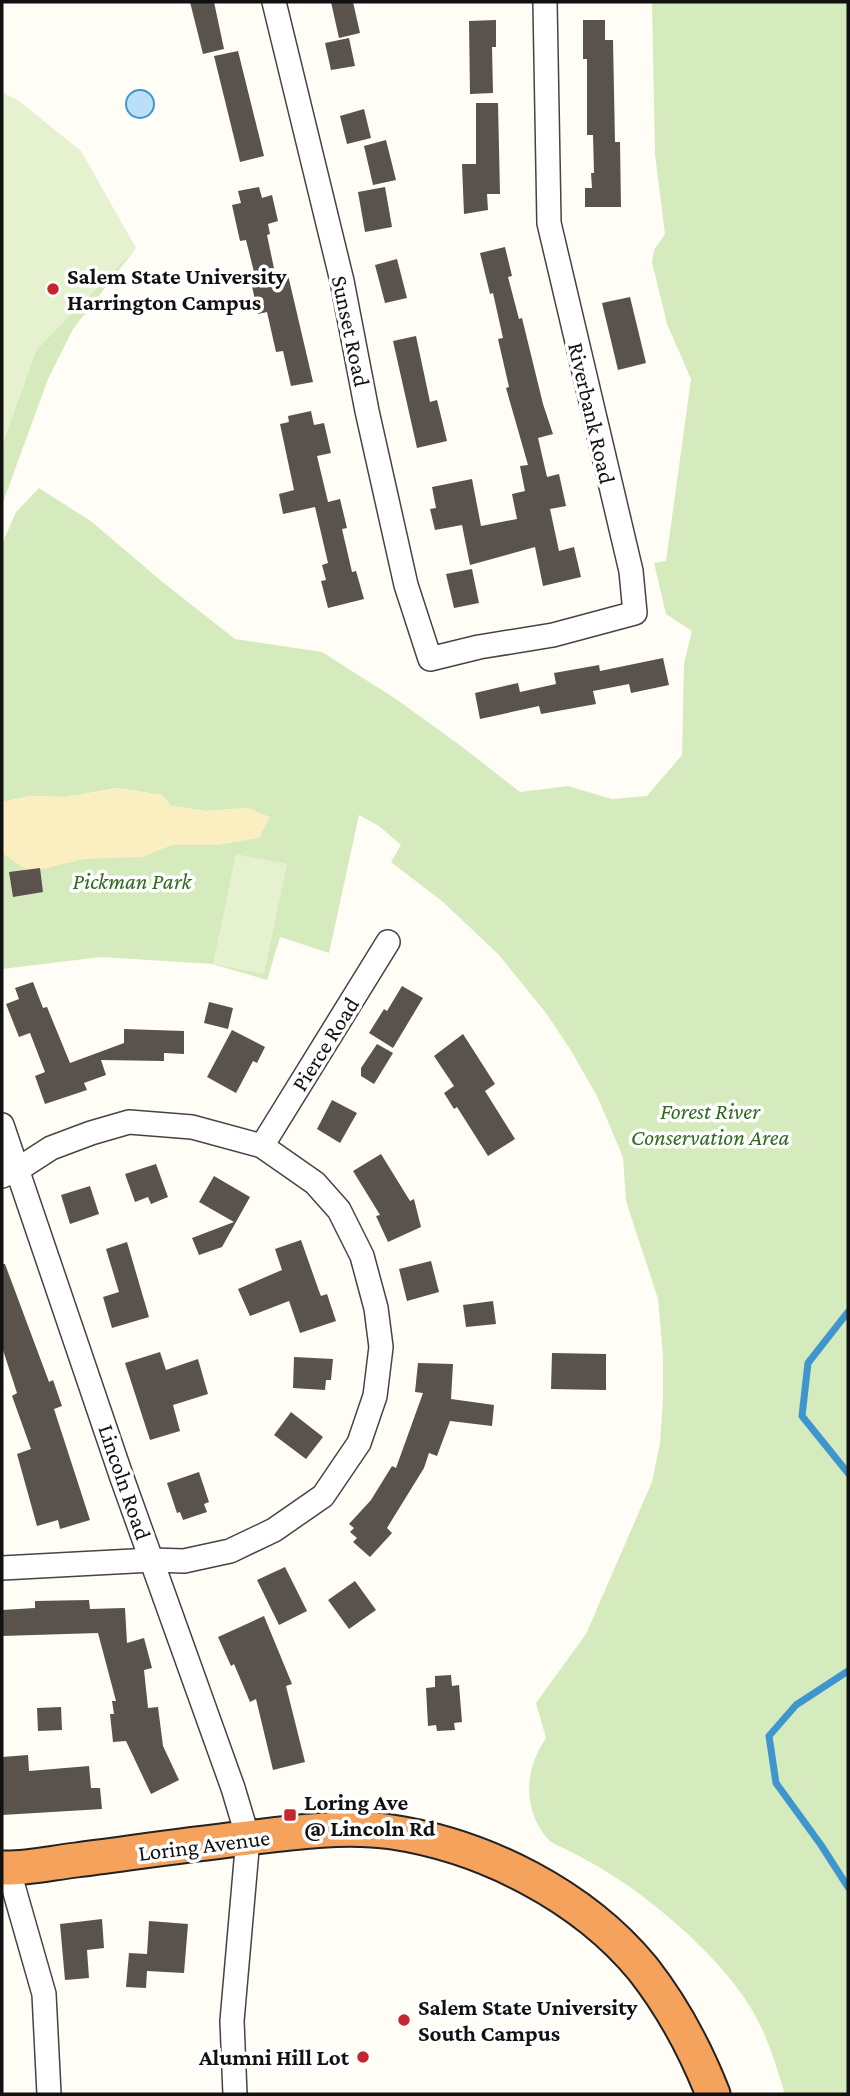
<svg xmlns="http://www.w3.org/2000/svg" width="850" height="2096" font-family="'Crimson Pro',serif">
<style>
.green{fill:#d5ebbd}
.sand{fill:#fbeec1}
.pitch{fill:#e6f2cf}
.water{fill:#b9e0f7;stroke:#3f96cf;stroke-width:2}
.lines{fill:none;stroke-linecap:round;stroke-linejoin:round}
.stream{stroke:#3f96cf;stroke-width:7}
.building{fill:#5a524d}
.minor-casing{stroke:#444;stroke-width:26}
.highway-casing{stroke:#222;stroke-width:37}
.minor{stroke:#fff;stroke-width:23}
.highway{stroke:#f5a25d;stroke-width:33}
.poi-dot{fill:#c4262e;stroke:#fff;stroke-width:2.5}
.labels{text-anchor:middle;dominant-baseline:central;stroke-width:7;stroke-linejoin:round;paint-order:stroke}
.poi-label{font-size:23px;font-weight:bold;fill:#111;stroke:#fff;text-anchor:start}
.street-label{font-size:23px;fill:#111;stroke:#fff}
.park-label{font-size:23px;font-style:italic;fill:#2f6b1f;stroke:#fff}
</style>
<rect width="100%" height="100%" fill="#fffdf5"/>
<g class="green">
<path d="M 652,2 L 848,2 L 848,2094 L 785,2094 C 778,2073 772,2050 762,2029 C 739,1975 671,1915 624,1883 C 608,1872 591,1862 573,1853 C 565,1848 552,1845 546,1837 C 522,1807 525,1768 546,1738 L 536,1703 L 586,1634 L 652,1482 L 660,1443 L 663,1399 L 663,1356 L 658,1299 L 626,1201 L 623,1157 L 597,1096 L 570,1049 L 546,1013 L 498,954 L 443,902 L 391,862 L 401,845 L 379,826 L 359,815 L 329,953 L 280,937 L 267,980 L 212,964 L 101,957 L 2,969 L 2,835 L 216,816 L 248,808 L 206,811 L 171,806 L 162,795 L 117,788 L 66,797 L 31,796 L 2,802 L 2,544 L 16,512 L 39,488 L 92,522 L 160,580 L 235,639 L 322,652 L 396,699 L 465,749 L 520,792 L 568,786 L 612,799 L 647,796 L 682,755 L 684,663 L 692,631 L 666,614 L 654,563 L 666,561 L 691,379 L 667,324 L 652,262 L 654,250 L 665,234 L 655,154 Z"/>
<path d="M 136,248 L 73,329 L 48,379 L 2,505 L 2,445 L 36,350 Z"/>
</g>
<path class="sand" d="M 117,788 L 162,795 L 171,806 L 206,811 L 248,808 L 270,817 L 259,838 L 217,845 L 172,845 L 142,857 L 84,859 L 30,872 L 2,853 L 2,802 L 31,796 L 66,797 Z"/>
<g class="pitch">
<path d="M 2,92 L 19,101 L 81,151 L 136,248 L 36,350 L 2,445 Z"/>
<path d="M 236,854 L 287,864 L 264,974 L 213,964 Z"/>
</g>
<circle class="water" cx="140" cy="104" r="14"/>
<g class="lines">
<g class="stream">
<path d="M 848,1312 L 808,1363 L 802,1416 L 848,1473"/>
<path d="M 848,1671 L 796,1705 L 769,1736 L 776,1783 L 821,1845 L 848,1887"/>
</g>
</g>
<g class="building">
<path d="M 190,2 L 214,2 L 224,49 L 203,54 Z"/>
<path d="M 331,2 L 353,2 L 360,33 L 339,38 Z"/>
<path d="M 496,20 L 496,47 L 492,47 L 493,93 L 470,94 L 469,21 Z"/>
<path d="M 583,20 L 605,20 L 605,40 L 613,40 L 615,142 L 620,142 L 621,207 L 585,207 L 585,188 L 592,188 L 591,173 L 594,173 L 593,135 L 587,135 L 587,59 L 583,59 Z"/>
<path d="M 349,38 L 355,66 L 331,70 L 325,43 Z"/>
<path d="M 238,51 L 264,156 L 240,162 L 214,56 Z"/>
<path d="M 476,103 L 498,103 L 500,194 L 487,194 L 488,210 L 464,214 L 462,164 L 476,164 Z"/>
<path d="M 364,109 L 371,138 L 347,144 L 340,116 Z"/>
<path d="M 386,140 L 396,180 L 373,185 L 364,146 Z"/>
<path d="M 259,187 L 262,198 L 272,195 L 278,221 L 268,224 L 270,234 L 267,235 L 276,278 L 288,275 L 313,382 L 291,386 L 283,351 L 276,352 L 267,312 L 258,314 L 250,277 L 255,276 L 246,240 L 240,241 L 232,205 L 241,203 L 238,191 Z"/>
<path d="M 385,187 L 392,227 L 365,232 L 358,192 Z"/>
<path d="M 505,247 L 512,276 L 508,277 L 519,319 L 522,318 L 543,404 L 553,434 L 538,438 L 547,477 L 559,474 L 566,506 L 550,509 L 559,551 L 574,547 L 581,577 L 543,586 L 535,547 L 470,565 L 462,525 L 435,530 L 430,509 L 436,508 L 432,487 L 472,479 L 481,526 L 517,519 L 512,494 L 525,491 L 520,466 L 528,465 L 506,388 L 509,387 L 498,339 L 503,338 L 493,293 L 490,294 L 480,253 Z"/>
<path d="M 397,259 L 407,298 L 385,303 L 375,265 Z"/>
<path d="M 630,297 L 646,363 L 618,370 L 602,303 Z"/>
<path d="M 416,336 L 430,402 L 437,400 L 447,441 L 417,448 L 393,341 Z"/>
<path d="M 311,411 L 314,425 L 324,423 L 331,453 L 317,456 L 328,502 L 340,499 L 347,528 L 342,529 L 352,572 L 356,571 L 364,599 L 328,608 L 321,581 L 326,580 L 322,565 L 328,563 L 315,507 L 283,514 L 279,494 L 294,490 L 280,424 L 289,422 L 288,416 Z"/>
<path d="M 472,569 L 479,603 L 454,608 L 446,574 Z"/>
<path d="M 663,658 L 669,685 L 631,693 L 629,684 L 593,691 L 596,704 L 541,714 L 539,706 L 480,719 L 475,693 L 518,683 L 520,692 L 556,684 L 554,673 L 599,665 L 600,671 Z"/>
<path d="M 40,868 L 43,892 L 13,897 L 9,872 Z"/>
<path d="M 33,982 L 43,1008 L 47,1007 L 70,1063 L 124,1043 L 124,1029 L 184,1031 L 184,1054 L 164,1053 L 164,1061 L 101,1060 L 106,1075 L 84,1083 L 87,1090 L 45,1104 L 35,1076 L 45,1072 L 30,1033 L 19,1037 L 6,1004 L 19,999 L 15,988 Z"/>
<path d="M 402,986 L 423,998 L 393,1048 L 369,1033 L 384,1009 L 387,1011 Z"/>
<path d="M 209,1002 L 233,1008 L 228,1029 L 204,1023 Z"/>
<path d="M 232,1030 L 265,1047 L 257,1063 L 253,1061 L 236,1093 L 207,1077 Z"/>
<path d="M 463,1034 L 495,1084 L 485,1091 L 515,1139 L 488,1156 L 457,1107 L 454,1109 L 444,1093 L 454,1086 L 434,1056 Z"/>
<path d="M 377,1044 L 393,1053 L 374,1084 L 361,1076 L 361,1068 Z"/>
<path d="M 332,1100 L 357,1113 L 340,1143 L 317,1129 Z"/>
<path d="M 381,1154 L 410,1201 L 414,1199 L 421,1227 L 388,1242 L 376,1216 L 380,1215 L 353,1171 Z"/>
<path d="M 156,1164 L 168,1197 L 151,1204 L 148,1197 L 135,1202 L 125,1174 Z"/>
<path d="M 214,1176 L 250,1197 L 222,1247 L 199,1255 L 192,1238 L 234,1222 L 199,1202 Z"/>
<path d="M 90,1186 L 99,1214 L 70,1224 L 61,1195 Z"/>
<path d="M 301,1240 L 319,1291 L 321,1296 L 327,1294 L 336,1321 L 300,1333 L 289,1301 L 250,1316 L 238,1289 L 282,1270 L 275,1249 Z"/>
<path d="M 127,1242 L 149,1317 L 112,1328 L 103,1297 L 119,1292 L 106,1249 Z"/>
<path d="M 431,1261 L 439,1292 L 407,1301 L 399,1269 Z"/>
<path d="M 2,1264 L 5,1264 L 49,1382 L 53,1380 L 62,1406 L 54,1409 L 90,1520 L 60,1529 L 58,1520 L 37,1526 L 17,1454 L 31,1449 L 12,1396 L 17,1393 L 2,1347 Z"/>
<path d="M 493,1301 L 496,1324 L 466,1327 L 463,1305 Z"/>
<path d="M 160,1352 L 166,1370 L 198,1359 L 208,1394 L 173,1405 L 180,1431 L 150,1440 L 125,1363 Z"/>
<path d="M 552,1353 L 606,1354 L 606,1390 L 551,1389 Z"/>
<path d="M 294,1357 L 333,1359 L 331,1380 L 326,1380 L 325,1390 L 293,1388 Z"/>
<path d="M 418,1363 L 453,1364 L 451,1399 L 494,1405 L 492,1426 L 450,1421 L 437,1456 L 429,1453 L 424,1468 L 387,1528 L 392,1533 L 370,1557 L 353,1542 L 357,1538 L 350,1532 L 354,1528 L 349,1524 L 371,1500 L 392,1466 L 396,1468 L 423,1393 L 415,1392 Z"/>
<path d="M 291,1412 L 323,1437 L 306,1459 L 274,1435 Z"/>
<path d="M 199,1472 L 209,1502 L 204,1504 L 207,1512 L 183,1520 L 180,1512 L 177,1513 L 167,1483 Z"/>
<path d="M 285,1567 L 307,1611 L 279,1625 L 257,1580 Z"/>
<path d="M 355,1581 L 376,1610 L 349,1629 L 328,1600 Z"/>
<path d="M 89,1600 L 90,1609 L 125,1608 L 127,1643 L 144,1638 L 152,1668 L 144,1670 L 148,1708 L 158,1707 L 163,1746 L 179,1780 L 151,1794 L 126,1741 L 113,1742 L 110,1714 L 114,1714 L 112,1701 L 116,1701 L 98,1633 L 2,1636 L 2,1610 L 35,1608 L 35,1601 Z"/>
<path d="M 264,1616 L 292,1684 L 286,1686 L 305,1762 L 273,1770 L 256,1699 L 250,1702 L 234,1664 L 231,1666 L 218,1637 Z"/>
<path d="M 451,1675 L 452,1686 L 459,1685 L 462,1722 L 454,1723 L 455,1730 L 437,1731 L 436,1725 L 428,1726 L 426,1688 L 435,1687 L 435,1676 Z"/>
<path d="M 61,1707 L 62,1730 L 38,1731 L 37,1708 Z"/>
<path d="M 28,1755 L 29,1771 L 89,1766 L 91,1788 L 100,1788 L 102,1809 L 2,1815 L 2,1757 Z"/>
<path d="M 102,1919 L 104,1948 L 87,1950 L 89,1978 L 65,1980 L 60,1924 Z"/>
<path d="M 149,1921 L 188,1924 L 184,1973 L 147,1971 L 146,1988 L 126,1987 L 129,1953 L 147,1954 Z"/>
</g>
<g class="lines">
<g class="minor-casing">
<g id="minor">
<path d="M 274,2 L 342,281 L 367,411 L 406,585 L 430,659 L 479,647 L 553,635 L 635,613 L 631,571 L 549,223 L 545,2"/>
<path d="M 2,1125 L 122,1478 L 233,1788 L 248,1838 L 232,2021 L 235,2094"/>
<path d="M 262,1146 L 388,942"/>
<path d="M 2,1176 L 17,1170 L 51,1148 L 91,1133 L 129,1122 L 192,1127 L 262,1146 L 315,1183 L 339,1210 L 362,1256 L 376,1308 L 381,1347 L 375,1396 L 359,1443 L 323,1496 L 274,1530 L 230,1551 L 184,1561 L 152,1560 L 2,1568"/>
<path d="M 8,1868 L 44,1994 L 49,2094"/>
</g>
</g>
<g class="highway-casing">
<path id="highway" d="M 2,1868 C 26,1869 51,1863 76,1860 C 130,1853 184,1845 239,1839 C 288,1833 343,1825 392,1832 C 485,1846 583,1896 643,1969 C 672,2006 696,2051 713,2094"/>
</g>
<use href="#minor" class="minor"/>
<use href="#highway" class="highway"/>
</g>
<g class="poi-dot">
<circle cx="53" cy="289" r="7"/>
<rect x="283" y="1808" width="14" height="14" rx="3.5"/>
<circle cx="404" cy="2020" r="7"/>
<circle cx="363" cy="2057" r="7"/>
</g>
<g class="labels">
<g class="poi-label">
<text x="67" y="276">Salem State University<tspan x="67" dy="26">Harrington Campus</tspan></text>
<text x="304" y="1802">Loring Ave<tspan x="304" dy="26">@ Lincoln Rd</tspan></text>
<text x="418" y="2007">Salem State University<tspan x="418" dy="26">South Campus</tspan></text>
<text x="349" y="2057" text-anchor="end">Alumni Hill Lot</text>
</g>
<g class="street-label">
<text transform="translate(351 331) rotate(78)">Sunset Road</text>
<text transform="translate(592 413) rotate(77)">Riverbank Road</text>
<text transform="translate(325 1044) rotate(-58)">Pierce Road</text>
<text transform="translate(125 1482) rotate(71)">Lincoln Road</text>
<text transform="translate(204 1845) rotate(-7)">Loring Avenue</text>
</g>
<g class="park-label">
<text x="132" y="881">Pickman Park</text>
<text x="710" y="1111">Forest River<tspan x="710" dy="26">Conservation Area</tspan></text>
</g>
</g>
<rect width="850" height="2096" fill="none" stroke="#111111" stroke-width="7"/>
</svg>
